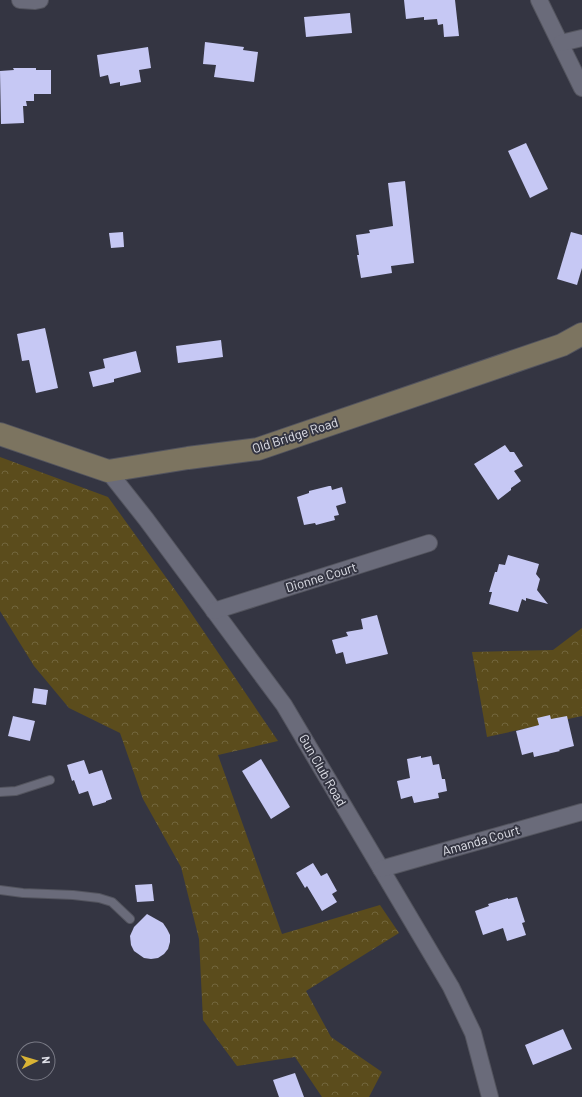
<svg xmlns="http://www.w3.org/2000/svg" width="582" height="1097" font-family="Barlow,sans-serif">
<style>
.forest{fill:url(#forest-crowns)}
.building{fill:#c6c8f4}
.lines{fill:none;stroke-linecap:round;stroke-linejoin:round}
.lane-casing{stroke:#53545e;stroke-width:10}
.street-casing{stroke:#53545e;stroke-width:18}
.secondary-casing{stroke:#53545e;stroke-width:24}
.lane{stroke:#6a6b7a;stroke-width:8}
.street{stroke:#6a6b7a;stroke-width:16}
.secondary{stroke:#7c7460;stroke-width:22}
.labels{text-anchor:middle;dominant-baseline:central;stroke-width:4;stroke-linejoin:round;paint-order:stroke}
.street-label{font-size:13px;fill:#e0e1e9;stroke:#343542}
</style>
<defs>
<pattern id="forest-crowns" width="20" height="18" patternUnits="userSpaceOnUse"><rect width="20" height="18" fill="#5b4c1c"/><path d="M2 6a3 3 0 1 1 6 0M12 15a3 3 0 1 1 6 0" fill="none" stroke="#72663d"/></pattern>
</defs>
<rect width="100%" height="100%" fill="#343542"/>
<g class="forest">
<path d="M 0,457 L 108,497 L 183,601 L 278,741 L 218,755 L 282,934 L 380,905 L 399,933 L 306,991 L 331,1037 L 382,1072 L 369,1097 L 322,1097 L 295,1057 L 237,1066 L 203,1020 L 199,939 L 181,867 L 143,799 L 120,733 L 69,708 L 34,666 L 0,611 Z"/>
<path d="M 582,628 L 582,716 L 487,737 L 472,652 L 553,650 Z"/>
</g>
<g class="building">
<path d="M 404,0 L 455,0 L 459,36 L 444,37 L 443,24 L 438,25 L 437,19 L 424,20 L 424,17 L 406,19 Z"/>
<path d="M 350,13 L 352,33 L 306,37 L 304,17 Z"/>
<path d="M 205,42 L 244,47 L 243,50 L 258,52 L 254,82 L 214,77 L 216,65 L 203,64 Z"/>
<path d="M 148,47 L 151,68 L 139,70 L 141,82 L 120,86 L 120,82 L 110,84 L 108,75 L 100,77 L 97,55 Z"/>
<path d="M 13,68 L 36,68 L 36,70 L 51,70 L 51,94 L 34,94 L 34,101 L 26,101 L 27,106 L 23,106 L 24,123 L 1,124 L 0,71 L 14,70 Z"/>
<path d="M 526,143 L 548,189 L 530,198 L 508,151 Z"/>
<path d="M 405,181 L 414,263 L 391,266 L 392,273 L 361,278 L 357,255 L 359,255 L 356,235 L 370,233 L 369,230 L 393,226 L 388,183 Z"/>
<path d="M 123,232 L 124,247 L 111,248 L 109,233 Z"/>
<path d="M 571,232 L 582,235 L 582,268 L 577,285 L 557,279 Z"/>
<path d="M 45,328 L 58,388 L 36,393 L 29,360 L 22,361 L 17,334 Z"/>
<path d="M 221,340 L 223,357 L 178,363 L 176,346 Z"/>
<path d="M 136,351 L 141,372 L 114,379 L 114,382 L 93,387 L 89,372 L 105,368 L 103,359 Z"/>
<path d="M 505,445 L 510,452 L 514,452 L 523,466 L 514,471 L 521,481 L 511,488 L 511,490 L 498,500 L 474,464 Z"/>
<path d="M 329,486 L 331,486 L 332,490 L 342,487 L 346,503 L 336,506 L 339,515 L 334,516 L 335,520 L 316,525 L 315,523 L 304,525 L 297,497 L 309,493 L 309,491 Z"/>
<path d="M 508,555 L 539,564 L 536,574 L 540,579 L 537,590 L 548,604 L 526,598 L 526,601 L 522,599 L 518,612 L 489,604 L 492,592 L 489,592 L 495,572 L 497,572 L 499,564 L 505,565 Z"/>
<path d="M 377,615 L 388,654 L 346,664 L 343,652 L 336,654 L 332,640 L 348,636 L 346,632 L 363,629 L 361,619 Z"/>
<path d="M 34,688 L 48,690 L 46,705 L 32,703 Z"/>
<path d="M 550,715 L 551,719 L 567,716 L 574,746 L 559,750 L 560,751 L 534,757 L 533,752 L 522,755 L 516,731 L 539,725 L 537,718 Z"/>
<path d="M 13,716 L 35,721 L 30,741 L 8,736 Z"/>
<path d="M 421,756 L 421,758 L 431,756 L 433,765 L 439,764 L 442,779 L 445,779 L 447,791 L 438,793 L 439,798 L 414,803 L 412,796 L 401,799 L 397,781 L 410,778 L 407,759 Z"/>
<path d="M 261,759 L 290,807 L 271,819 L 242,771 Z"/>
<path d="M 84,760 L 89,774 L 102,770 L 112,799 L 106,801 L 106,802 L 93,806 L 88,791 L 79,794 L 74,780 L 72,781 L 67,765 Z"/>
<path d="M 313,863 L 321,876 L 327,873 L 337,891 L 332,894 L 337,902 L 322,911 L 307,886 L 305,888 L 296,873 Z"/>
<path d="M 152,884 L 154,901 L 137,902 L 135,885 Z"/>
<path d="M 517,897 L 525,922 L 522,923 L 526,935 L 507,941 L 503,928 L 483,935 L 475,911 L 489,906 L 488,904 L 508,898 L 508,899 Z"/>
<path d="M 147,914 L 163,923 L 167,929 L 170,935 L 170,942 L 168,949 L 164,954 L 158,958 L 151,959 L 144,958 L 134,951 L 131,945 L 130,936 L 134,927 Z"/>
<path d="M 563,1029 L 572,1049 L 533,1065 L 525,1045 Z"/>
<path d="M 295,1073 L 304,1097 L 279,1097 L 273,1080 Z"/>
</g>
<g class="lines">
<g class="lane-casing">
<g id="lane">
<path d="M 0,792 L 16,791 L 50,780"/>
<path d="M 0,890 L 23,893 L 73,895 L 99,898 L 112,902 L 130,919"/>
</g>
</g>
<g class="street-casing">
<g id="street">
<path d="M 20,0 L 35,1 L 40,0"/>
<path d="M 539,0 L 582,88"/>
<path d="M 561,43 L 582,38"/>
<path d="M 108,471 L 146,519 L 284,705 L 451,987 L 473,1033 L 490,1097"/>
<path d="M 214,611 L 429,543"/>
<path d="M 381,869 L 582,812"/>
</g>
</g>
<g class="secondary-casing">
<path id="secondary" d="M 0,434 L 108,471 L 188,458 L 258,449 L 562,345 L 582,334"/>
</g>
<use href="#lane" class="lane"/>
<use href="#street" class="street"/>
<use href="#secondary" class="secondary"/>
</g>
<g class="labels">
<g class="street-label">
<text transform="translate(295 435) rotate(-18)">Old Bridge Road</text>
<text transform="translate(321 577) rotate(-17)">Dionne Court</text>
<text transform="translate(323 770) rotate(60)">Gun Club Road</text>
<text transform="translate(481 840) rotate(-16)">Amanda Court</text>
</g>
</g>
<g transform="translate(36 1061) rotate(85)"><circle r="19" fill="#343542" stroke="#797a85"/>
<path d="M0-3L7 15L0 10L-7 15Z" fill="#d9b334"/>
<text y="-6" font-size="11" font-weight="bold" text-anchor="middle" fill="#e0e1e9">N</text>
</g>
</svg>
